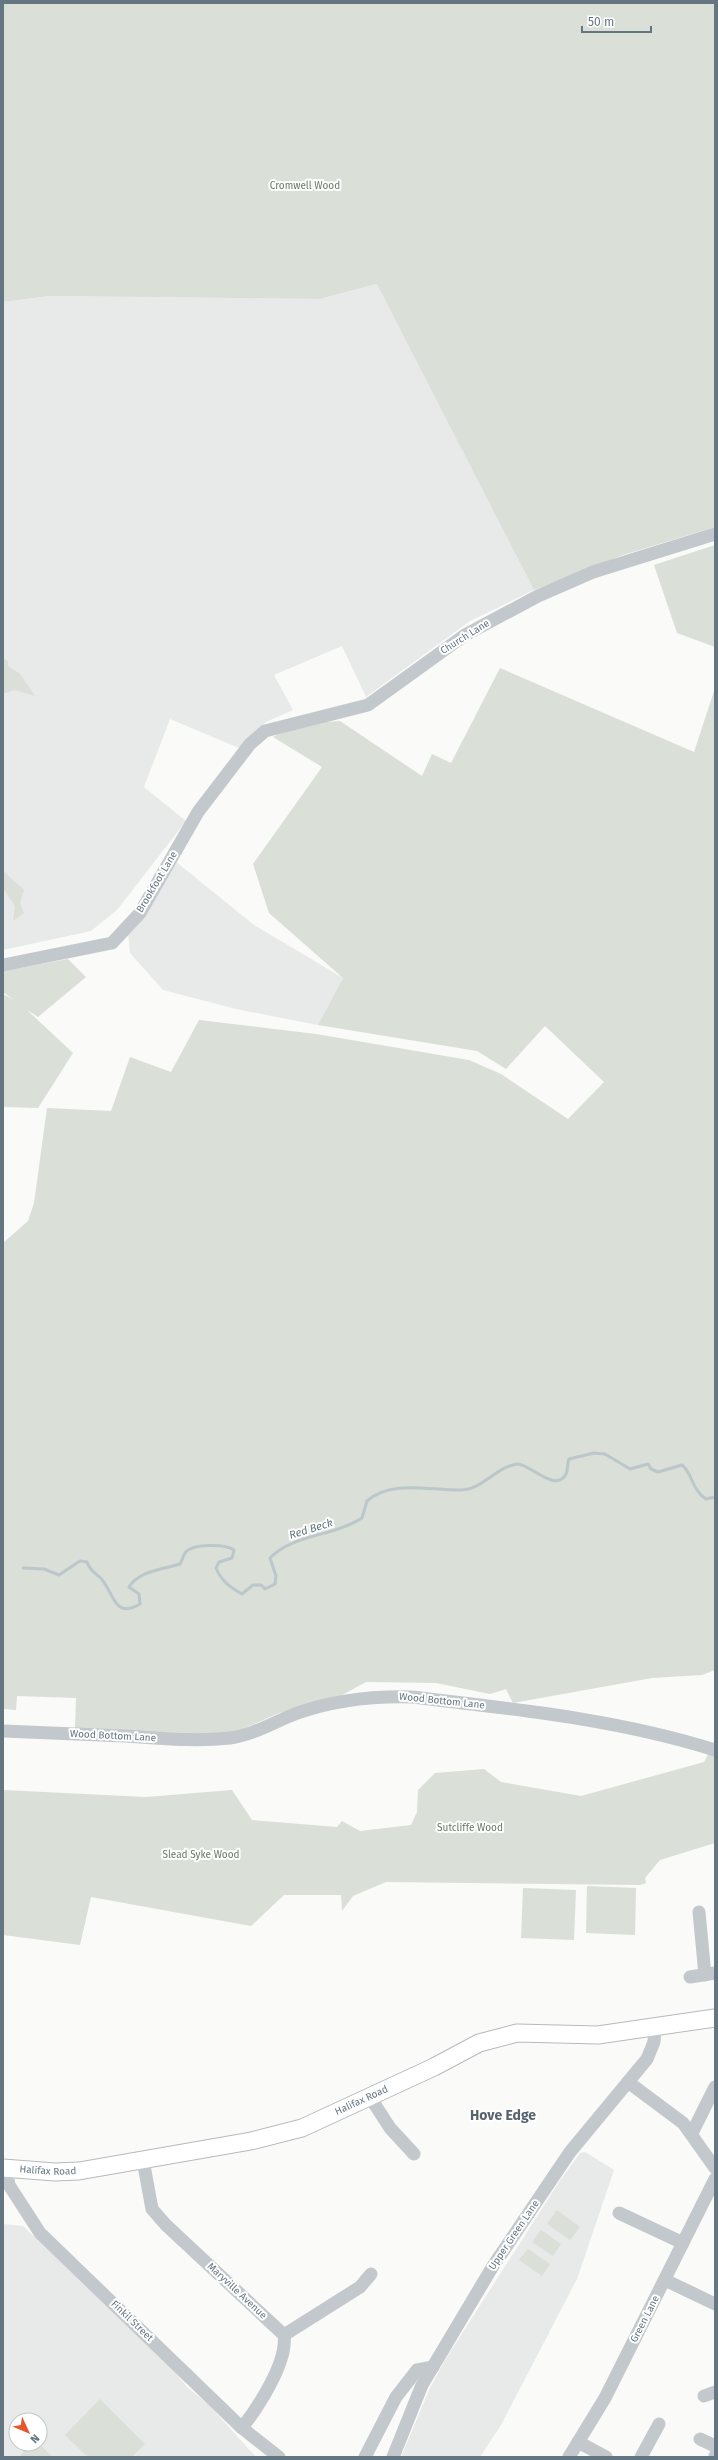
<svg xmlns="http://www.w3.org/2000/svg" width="718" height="2460" font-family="'Fira Sans',sans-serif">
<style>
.built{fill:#e8e9e9;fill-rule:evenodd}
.green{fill:#dadfd7}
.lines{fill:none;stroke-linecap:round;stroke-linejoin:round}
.stream{stroke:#bbc7cb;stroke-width:3}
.major-casing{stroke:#b5babe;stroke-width:19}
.minor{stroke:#c3c8cc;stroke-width:13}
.major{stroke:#fff;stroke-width:17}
.labels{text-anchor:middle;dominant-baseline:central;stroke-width:4;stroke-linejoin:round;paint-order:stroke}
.park-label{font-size:10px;fill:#687a64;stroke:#fff}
.street-label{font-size:10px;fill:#657683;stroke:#fff}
.water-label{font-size:11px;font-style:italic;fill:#60757c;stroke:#fff}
.district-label{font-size:14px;font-weight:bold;fill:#57646e;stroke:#fff}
</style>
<rect width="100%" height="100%" fill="#fafaf8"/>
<g class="built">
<path d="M 378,284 L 534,590 L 470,621 L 366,697 L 342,646 L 274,675 L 293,710 L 266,722 L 239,748 L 170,719 L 144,787 L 186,821 L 117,910 L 91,931 L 3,950 L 3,302 L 50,296 L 320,299 Z"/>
<path d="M 175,861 L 254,925 L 343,978 L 318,1025 L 236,1009 L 163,990 L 130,953 L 128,932 Z"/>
<path d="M 585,2152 L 614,2170 L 577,2279 L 501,2425 L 480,2457 L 401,2457 L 430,2388 L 445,2360 L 559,2182 L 580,2153 Z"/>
<path d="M 3,2224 L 23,2226 L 170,2366 L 187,2387 L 209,2405 L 256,2457 L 3,2457 ZM 16,2420 L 40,2420 L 40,2444 L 16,2444 Z"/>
</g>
<g class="green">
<path d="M 3,3 L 715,3 L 715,527 L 623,555 L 534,590 L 377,284 L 320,299 L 50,296 L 3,302 Z"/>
<path d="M 715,545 L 715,647 L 677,633 L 654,565 Z"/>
<path d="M 3,658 L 8,661 L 8,666 L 20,674 L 35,696 L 14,690 L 3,694 Z"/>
<path d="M 500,668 L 694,752 L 715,688 L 715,1670 L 702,1675 L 652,1678 L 513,1703 L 506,1689 L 490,1694 L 436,1683 L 366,1682 L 335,1699 L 279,1713 L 238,1731 L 197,1737 L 75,1729 L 76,1698 L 17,1696 L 16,1710 L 3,1709 L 3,1243 L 28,1221 L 34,1203 L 47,1108 L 111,1111 L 130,1057 L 171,1072 L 199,1020 L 316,1034 L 469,1060 L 501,1074 L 568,1119 L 604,1082 L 545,1026 L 506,1069 L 477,1051 L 318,1025 L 343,978 L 269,913 L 253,864 L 322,767 L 273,737 L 302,723 L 340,721 L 422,776 L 432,754 L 451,763 Z"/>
<path d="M 3,871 L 24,890 L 20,903 L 24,913 L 13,921 L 15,906 L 3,888 Z"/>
<path d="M 68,959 L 86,977 L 38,1017 L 27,1010 L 73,1053 L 38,1108 L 3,1107 L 3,994 L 14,1000 L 3,992 L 3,971 Z"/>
<path d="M 715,1741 L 715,1843 L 660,1860 L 645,1878 L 646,1883 L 640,1885 L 386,1882 L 353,1896 L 342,1911 L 341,1895 L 284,1895 L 251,1926 L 91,1897 L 80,1945 L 3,1935 L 3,1790 L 146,1797 L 232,1790 L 252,1820 L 337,1827 L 342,1821 L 360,1831 L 411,1825 L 417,1812 L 418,1790 L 435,1773 L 484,1769 L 501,1782 L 581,1796 L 704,1762 Z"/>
<path d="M 587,1886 L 636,1888 L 635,1935 L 586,1933 Z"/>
<path d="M 523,1888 L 576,1890 L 574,1940 L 521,1938 Z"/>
<path d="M 557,2210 L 580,2227 L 570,2240 L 547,2224 Z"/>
<path d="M 541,2230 L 561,2244 L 553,2256 L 532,2242 Z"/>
<path d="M 528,2249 L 550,2264 L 542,2276 L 519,2260 Z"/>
<path d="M 100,2399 L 145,2444 L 132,2457 L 88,2457 L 65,2435 Z"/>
<path d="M 31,2444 L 39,2444 L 53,2457 L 19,2457 Z"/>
</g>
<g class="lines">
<path class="stream" d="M 23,1568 L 44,1569 L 59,1575 L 80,1561 L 87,1562 C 90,1572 97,1573 103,1581 C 114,1595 115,1619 140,1604 L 139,1594 L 129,1587 C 138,1571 164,1569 180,1564 C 182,1561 183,1556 185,1553 C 192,1543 226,1544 234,1550 L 232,1558 L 219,1562 L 216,1568 C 222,1582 230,1587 242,1594 L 253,1585 L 261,1585 L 265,1589 L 275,1584 L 276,1576 L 270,1558 C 293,1534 332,1537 362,1518 L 367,1501 C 392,1479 431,1491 462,1490 C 483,1489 496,1467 517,1464 C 529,1463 556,1494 566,1474 C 568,1470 567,1464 569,1459 L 594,1453 L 605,1454 L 630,1469 L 648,1464 L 651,1469 L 658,1472 L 682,1465 C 693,1474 691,1489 706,1499 L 715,1497"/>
<g class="major-casing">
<g id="major">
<path id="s1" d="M 3,2168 L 55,2172 L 79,2171 L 251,2141 L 302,2128 L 434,2067 L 479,2043 L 517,2033 L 598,2035 L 715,2018"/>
</g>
</g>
<g class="minor">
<path d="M 3,965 L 112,943 L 140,913 L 198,812 L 250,744 L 265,731 L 368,705 L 465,635 L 538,596 L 593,572 L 715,534"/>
<path d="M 3,1731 C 43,1733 84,1734 124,1736 C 160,1738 194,1742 230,1738 C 253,1735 274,1722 295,1714 C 331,1701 374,1696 412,1697 C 514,1709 617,1719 715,1750"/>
<path d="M 699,1912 L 705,1975"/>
<path d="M 690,1977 L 715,1973"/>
<path d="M 628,2082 L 683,2123 L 715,2168"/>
<path d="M 370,2097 L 390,2128 L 414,2154"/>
<path d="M 692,2133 L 715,2087"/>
<path d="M 143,2160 L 152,2209 L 166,2225 L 284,2335 C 288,2362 258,2407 242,2428"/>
<path d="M 6,2169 L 9,2185 L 40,2233 L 242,2428 L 279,2457"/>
<path d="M 619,2213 L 683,2243"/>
<path d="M 665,2280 L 715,2304"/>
<path d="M 284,2335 L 360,2287 L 371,2274"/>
<path d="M 704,2396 L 715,2392"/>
<path d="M 700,2439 L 715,2446"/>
<path d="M 578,2442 L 606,2457"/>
<path d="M 365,2457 L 396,2397 L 417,2370 L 433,2367"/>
<path d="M 393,2457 L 422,2385 L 493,2266 L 570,2152 L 647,2059 L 654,2042 L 655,2028"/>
<path d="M 569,2457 L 605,2398 L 715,2179"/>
<path d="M 641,2457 L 659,2424"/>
<path d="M 715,2457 L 715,2456"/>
</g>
<use href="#major" class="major"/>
</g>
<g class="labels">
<g class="park-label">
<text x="305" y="186">Cromwell Wood</text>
<text x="470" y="1828">Sutcliffe Wood</text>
<text x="201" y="1855">Slead Syke Wood</text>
</g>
<g class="street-label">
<text transform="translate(465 637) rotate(-32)">Church Lane</text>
<text transform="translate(157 882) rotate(-59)">Brookfoot Lane</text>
<text transform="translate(442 1701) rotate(6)">Wood Bottom Lane</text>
<text transform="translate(113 1736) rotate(3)">Wood Bottom Lane</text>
<text stroke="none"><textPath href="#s1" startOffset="369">Halifax Road</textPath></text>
<text stroke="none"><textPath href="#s1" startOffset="45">Halifax Road</textPath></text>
<text transform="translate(514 2235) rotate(-56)">Upper Green Lane</text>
<text transform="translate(237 2291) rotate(43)">Maryville Avenue</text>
<text transform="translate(645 2319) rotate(-63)">Green Lane</text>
<text transform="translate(132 2321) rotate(44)">Finkil Street</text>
</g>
<g class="water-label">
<text transform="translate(311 1529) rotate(-17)">Red Beck</text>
</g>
<g class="district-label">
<text x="503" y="2115">Hove Edge</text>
</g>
</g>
<rect width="718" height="2460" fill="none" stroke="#657683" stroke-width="8"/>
<g transform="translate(28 2432) rotate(134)"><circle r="19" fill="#ffffff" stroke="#c1c8cd"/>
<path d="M0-3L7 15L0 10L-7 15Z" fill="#e4572e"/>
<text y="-6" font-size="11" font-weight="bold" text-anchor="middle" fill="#657683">N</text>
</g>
<path d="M582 26v6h69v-6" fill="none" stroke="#657683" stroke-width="2"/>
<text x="588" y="26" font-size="12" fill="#657683" stroke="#ffffff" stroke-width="3" paint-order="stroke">50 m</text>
</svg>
